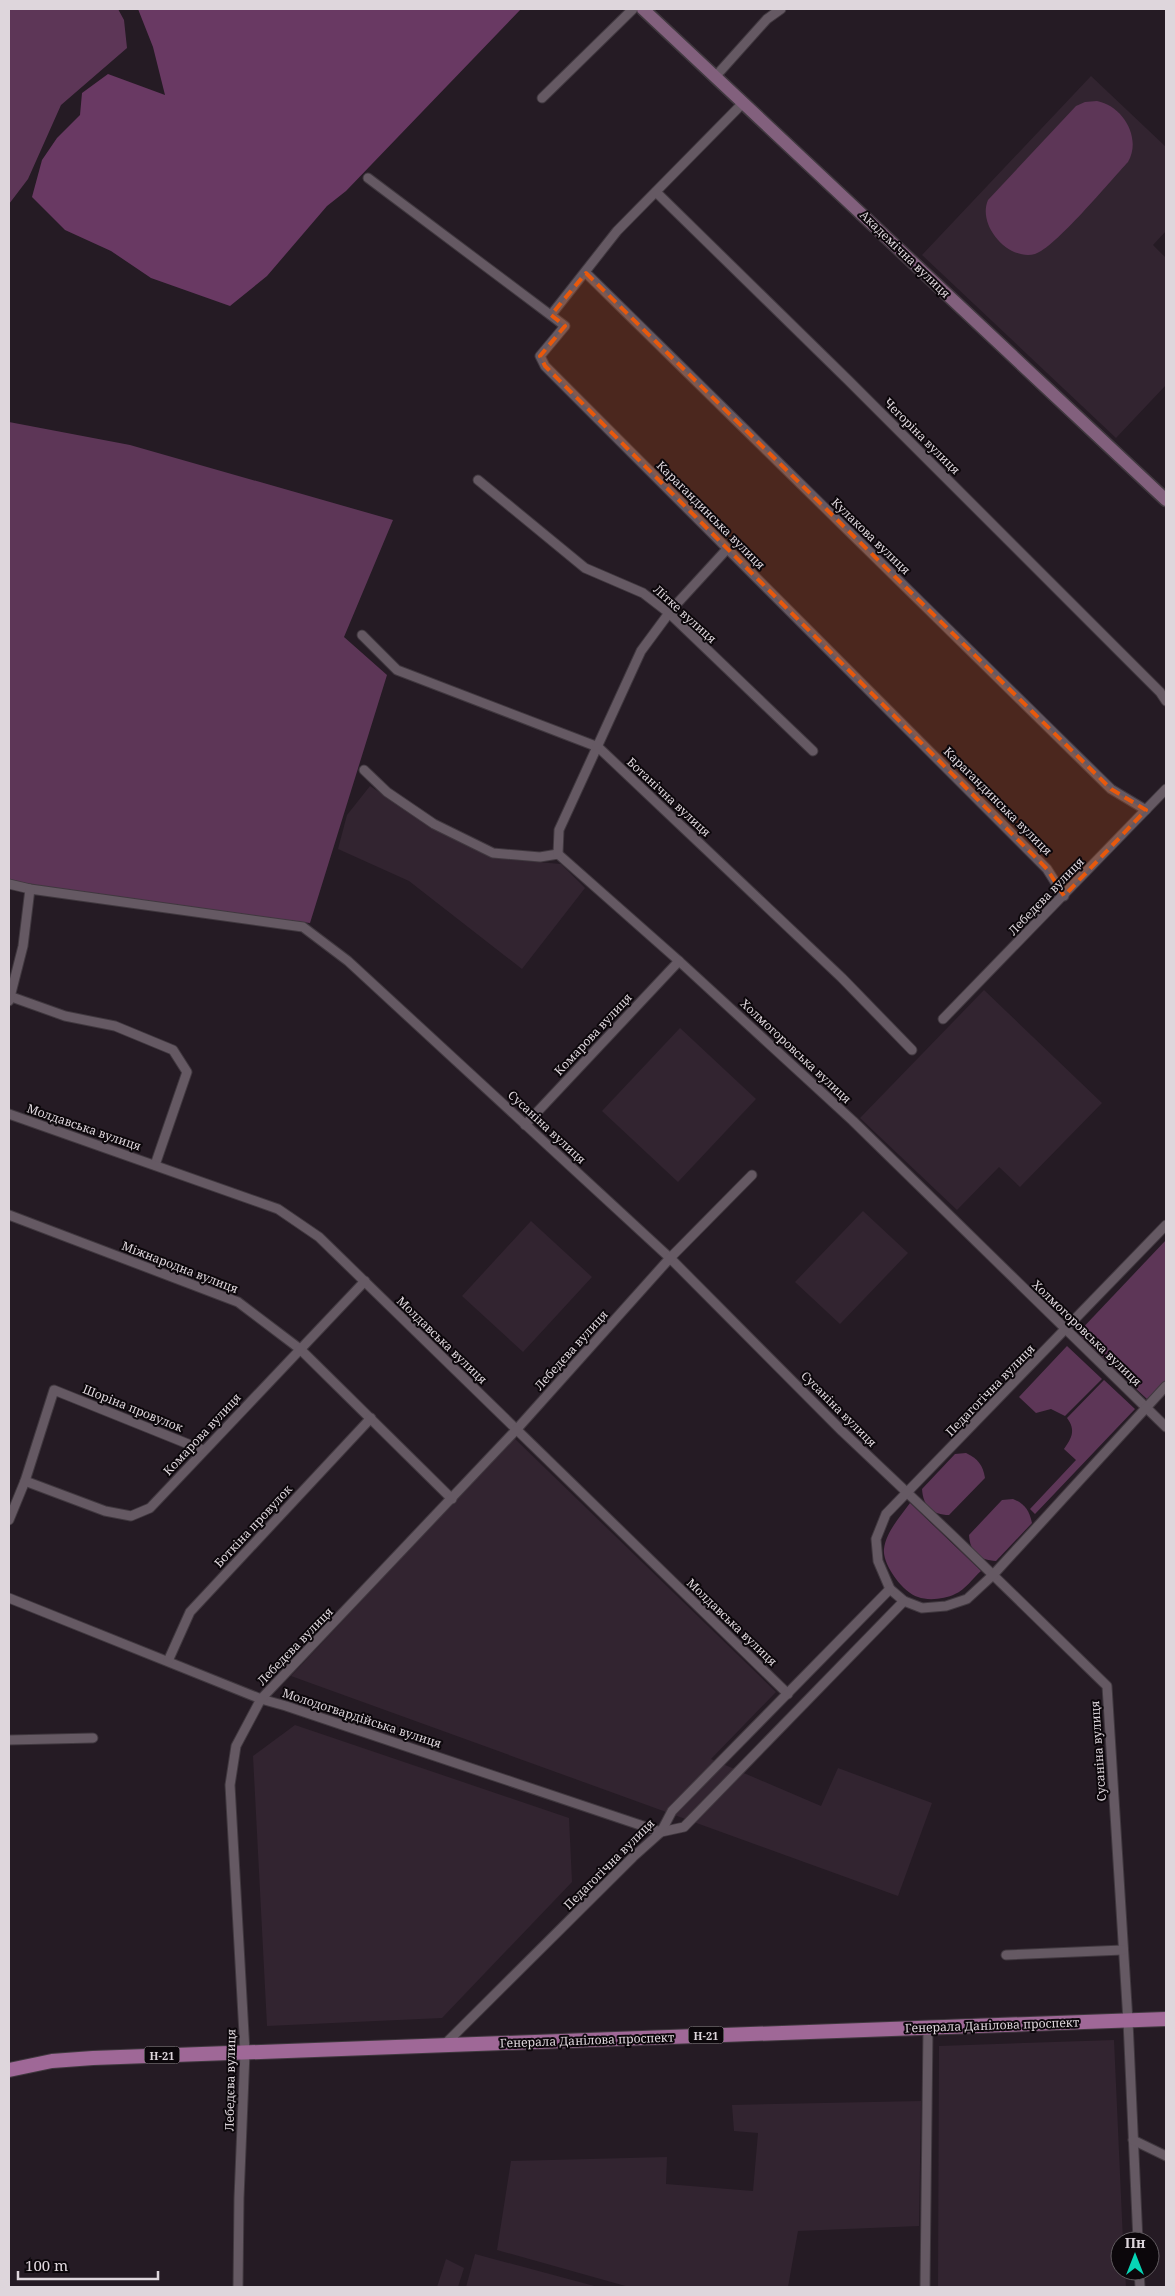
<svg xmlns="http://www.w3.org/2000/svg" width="1175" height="2296" font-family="'Noto Serif',serif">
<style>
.built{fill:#322430}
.green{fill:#5d3657}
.forest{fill:#693963}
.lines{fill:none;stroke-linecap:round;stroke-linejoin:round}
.street-casing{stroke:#40383f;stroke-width:11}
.secondary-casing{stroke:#40383f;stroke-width:15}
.primary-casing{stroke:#40383f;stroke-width:16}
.street{stroke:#655963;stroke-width:9}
.secondary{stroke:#82607d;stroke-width:12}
.primary{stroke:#9f6897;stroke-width:14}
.marked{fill:#e8590c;fill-opacity:0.2;stroke:#e8590c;stroke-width:4;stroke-dasharray:10 6;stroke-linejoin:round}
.labels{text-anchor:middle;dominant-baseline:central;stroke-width:4;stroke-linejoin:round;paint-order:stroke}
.shield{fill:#0c070b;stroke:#9f989d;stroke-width:1}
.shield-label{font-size:11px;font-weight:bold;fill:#ded6dc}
.street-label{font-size:12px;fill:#ded6dc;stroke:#0c070b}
</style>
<rect width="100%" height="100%" fill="#251b24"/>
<g class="built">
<path d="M 1091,76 L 1166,147 L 1166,231 L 1153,245 L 1166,258 L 1166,385 L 1116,438 L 922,255 Z"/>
<path d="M 370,786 L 432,827 L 492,858 L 561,864 L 585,888 L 522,969 L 409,881 L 338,849 L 347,815 Z"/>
<path d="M 984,990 L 1102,1103 L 1020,1187 L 999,1167 L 957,1210 L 860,1118 Z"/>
<path d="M 680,1028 L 756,1099 L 678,1182 L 602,1111 Z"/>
<path d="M 863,1211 L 908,1253 L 840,1324 L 795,1282 Z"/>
<path d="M 531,1221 L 592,1277 L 523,1352 L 462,1296 Z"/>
<path d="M 514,1438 L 776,1692 L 711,1759 L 821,1806 L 838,1768 L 932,1803 L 898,1896 L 291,1676 Z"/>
<path d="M 295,1725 L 569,1818 L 572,1882 L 442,2018 L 267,2026 L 253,1756 Z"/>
<path d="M 1114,2040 L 1123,2241 L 1120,2241 L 1120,2271 L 1125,2271 L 1126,2287 L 938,2287 L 939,2046 Z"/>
<path d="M 921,2101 L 919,2226 L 798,2231 L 788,2287 L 629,2287 L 497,2250 L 511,2161 L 667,2157 L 666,2184 L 753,2191 L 758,2133 L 734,2131 L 732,2105 Z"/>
<path d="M 475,2254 L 598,2287 L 466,2287 Z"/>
<path d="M 446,2259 L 464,2268 L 458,2287 L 437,2287 Z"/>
</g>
<g class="green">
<path d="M 9,9 L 118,9 L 124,20 L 127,48 L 61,105 L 28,179 L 9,204 Z"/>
<path d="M 1097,101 C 1123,106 1142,138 1128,162 C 1111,180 1054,249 1035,254 C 1008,261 977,225 988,200 L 1076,106 L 1085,102 Z"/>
<path d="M 9,422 L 130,445 L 393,520 L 344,637 L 387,675 L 310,923 L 41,888 L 9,880 Z"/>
<path d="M 1166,1240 L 1166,1380 L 1147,1399 L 1077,1334 Z"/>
<path d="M 1067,1346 L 1102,1379 L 1065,1416 L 1051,1409 L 1036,1413 L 1019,1397 Z"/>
<path d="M 1104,1380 L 1135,1409 L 1035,1514 L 1030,1509 L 1076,1460 L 1064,1449 C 1072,1438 1076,1430 1067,1418 Z"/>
<path d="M 966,1453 C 978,1459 983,1465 985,1478 L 949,1515 C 932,1515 923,1506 922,1489 L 955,1454 Z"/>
<path d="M 1013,1499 C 1025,1504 1029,1510 1032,1523 L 996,1561 C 979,1560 970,1552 969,1535 L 1002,1500 Z"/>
<path d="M 910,1503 L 981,1571 C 973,1578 965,1590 955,1594 C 945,1599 928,1601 918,1597 C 903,1593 882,1564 884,1549 C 886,1532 900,1517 910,1503 Z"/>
</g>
<path class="forest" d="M 138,9 L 521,9 L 346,191 L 327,206 L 267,276 L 230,306 L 151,278 L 111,251 L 65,230 L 32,197 L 42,160 L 57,138 L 80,115 L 82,93 L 108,74 L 165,95 L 153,47 Z"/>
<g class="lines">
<g class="street-casing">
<g id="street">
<path d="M 715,77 L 767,19 L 781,9"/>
<path d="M 542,98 L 633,9"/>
<path d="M 368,178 L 565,326 L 540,356 L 545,366 L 1047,869 L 1064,896"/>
<path d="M 656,192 L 848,380 L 1160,692 L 1166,701"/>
<path d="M 586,273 L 1111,789 L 1146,810"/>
<path d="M 551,315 L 617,231 L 743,103"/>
<path d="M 478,480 L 585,568 L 643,593 L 669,613 L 813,751"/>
<path d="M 362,635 L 397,670 L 598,747 L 842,978 L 912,1050"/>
<path d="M 364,770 L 387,792 L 434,824 L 493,853 L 540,857 L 558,854 L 679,961 L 853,1121 L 1166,1427"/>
<path d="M 558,854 L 559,830 L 641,651 L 672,609 L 727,549"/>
<path d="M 9,884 L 30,889 L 303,927 L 348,961 L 670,1258 L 842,1431 L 954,1537 L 1107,1686 L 1128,2021 L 1138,2241"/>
<path d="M 9,996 L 65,1016 L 115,1026 L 173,1050 L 187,1072 L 155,1165"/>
<path d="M 9,1001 L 23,946 L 30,889"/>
<path d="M 943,1019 L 1166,789"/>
<path d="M 9,1114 L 278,1209 L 319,1237 L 788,1694"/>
<path d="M 525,1125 L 679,961"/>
<path d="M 9,1215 L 238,1302 L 300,1349 L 452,1499"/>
<path d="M 1166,1225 L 886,1514 L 876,1539 L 878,1561 L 890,1589 L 904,1601 L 922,1608 L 946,1606 L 967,1599 L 993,1575 L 1166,1386"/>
<path d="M 25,1481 L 105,1511 L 131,1516 L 150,1508 L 365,1281"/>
<path d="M 9,1520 L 25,1481 L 54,1390 L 203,1450"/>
<path d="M 9,1598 L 261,1699 L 286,1706 L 661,1832 L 684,1827 L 904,1601"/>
<path d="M 168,1661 L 190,1612 L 371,1418"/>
<path d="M 9,1740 L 93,1738"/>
<path d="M 1006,1955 L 1123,1950"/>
<path d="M 444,2045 L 633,1857 L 661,1832 L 672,1811 L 890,1589"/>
<path d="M 1133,2140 L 1166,2156"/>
<path d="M 1139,2271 L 1140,2287"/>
<path d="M 238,2287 L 239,2198 L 245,2052 L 230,1785 L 236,1746 L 261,1699 L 516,1430 L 670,1258 L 752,1175"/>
<path d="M 925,2287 L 928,2028"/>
</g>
</g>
<g class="secondary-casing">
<path id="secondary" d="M 643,9 L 1166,500"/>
</g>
<g class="primary-casing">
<path id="primary" d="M 9,2070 L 52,2061 L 93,2058 L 1166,2019"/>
</g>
<use href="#street" class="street"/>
<use href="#secondary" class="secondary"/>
<use href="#primary" class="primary"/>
</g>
<path class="marked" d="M 586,273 L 1111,789 L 1146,810 L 1064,896 L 1047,869 L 545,366 L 540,356 L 565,326 L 551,315 Z"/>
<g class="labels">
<g class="shield">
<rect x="688.5" y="2026.5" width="35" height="17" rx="4"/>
<rect x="144.5" y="2046.5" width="35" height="17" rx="4"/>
</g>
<g class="shield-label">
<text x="706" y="2035">Н-21</text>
<text x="162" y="2055">Н-21</text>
</g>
<g class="street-label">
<text transform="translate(905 254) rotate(44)">Академічна вулиця</text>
<text transform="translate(922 436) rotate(45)">Чегоріна вулиця</text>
<text transform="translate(711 515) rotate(45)">Карагандинська вулиця</text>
<text transform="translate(871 536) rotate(44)">Кулакова вулиця</text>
<text transform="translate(685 614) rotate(42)">Літке вулиця</text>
<text transform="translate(669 797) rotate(43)">Ботанічна вулиця</text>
<text transform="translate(998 801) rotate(45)">Карагандинська вулиця</text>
<text transform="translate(1046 896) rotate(-46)">Лебедєва вулиця</text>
<text transform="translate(593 1034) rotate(-47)">Комарова вулиця</text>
<text transform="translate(796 1051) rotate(43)">Холмогоровська вулиця</text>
<text transform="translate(84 1127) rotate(19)">Молдавська вулиця</text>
<text transform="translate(547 1127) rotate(43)">Сусаніна вулиця</text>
<text transform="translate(180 1267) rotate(21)">Міжнародна вулиця</text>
<text transform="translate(1087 1333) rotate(44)">Холмогоровська вулиця</text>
<text transform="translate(442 1340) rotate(44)">Молдавська вулиця</text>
<text transform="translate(571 1350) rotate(-48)">Лебедєва вулиця</text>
<text transform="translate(990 1390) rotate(-46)">Педагогічна вулиця</text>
<text transform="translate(133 1408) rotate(22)">Шоріна провулок</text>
<text transform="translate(839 1409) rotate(45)">Сусаніна вулиця</text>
<text transform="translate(202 1434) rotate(-47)">Комарова вулиця</text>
<text transform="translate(253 1526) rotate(-47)">Боткіна провулок</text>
<text transform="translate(732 1622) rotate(44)">Молдавська вулиця</text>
<text transform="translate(295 1646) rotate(-46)">Лебедєва вулиця</text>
<text transform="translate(362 1718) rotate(18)">Молодогвардійська вулиця</text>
<text transform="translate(1098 1751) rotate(-94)">Сусаніна вулиця</text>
<text transform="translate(609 1864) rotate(-45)">Педагогічна вулиця</text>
<text transform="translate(992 2025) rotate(-2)">Генерала Данілова проспект</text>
<text transform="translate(587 2040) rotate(-2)">Генерала Данілова проспект</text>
<text transform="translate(230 2080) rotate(-89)">Лебедєва вулиця</text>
</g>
</g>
<rect width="1175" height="2296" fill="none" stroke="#ded6dc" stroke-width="20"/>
<g transform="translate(1135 2256)"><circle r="24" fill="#0c070b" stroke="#605a5f"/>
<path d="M0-4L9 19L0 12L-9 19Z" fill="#07d5b6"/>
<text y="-8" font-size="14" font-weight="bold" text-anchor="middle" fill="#ded6dc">Пн</text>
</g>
<path d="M18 2271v8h140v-8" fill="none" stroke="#ded6dc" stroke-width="2.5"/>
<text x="25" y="2271" font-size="15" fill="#ded6dc" stroke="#0c070b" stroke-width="4" paint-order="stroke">100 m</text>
</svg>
